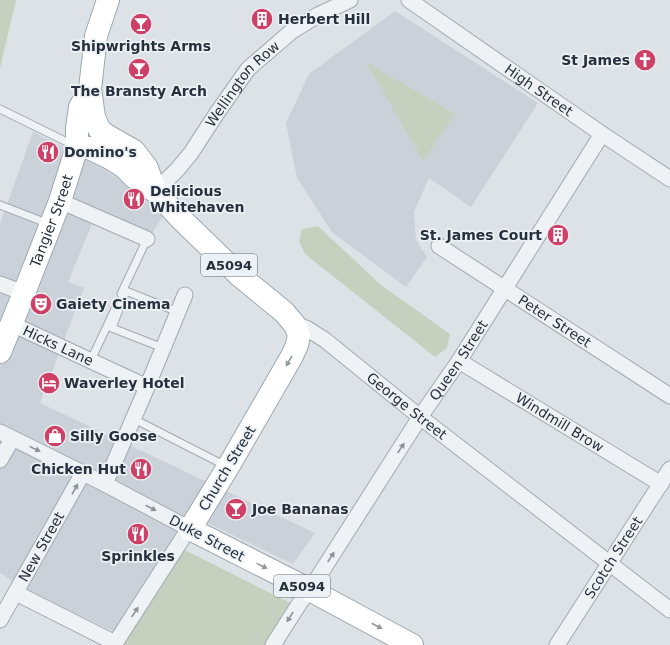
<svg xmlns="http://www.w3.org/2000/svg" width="670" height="645" font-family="'DejaVu Sans',sans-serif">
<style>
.built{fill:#cbd1d9}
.green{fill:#c5d1be}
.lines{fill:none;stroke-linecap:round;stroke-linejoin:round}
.lane-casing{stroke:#a2a9b1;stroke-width:9}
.street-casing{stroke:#a2a9b1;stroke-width:17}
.primary-casing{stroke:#9ca8b2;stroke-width:24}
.lane{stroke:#eff2f5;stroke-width:7}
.street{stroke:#eff2f5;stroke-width:15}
.primary{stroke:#fff;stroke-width:22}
.oneway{fill:#92989e}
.oneway2{fill:#8a9299}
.labels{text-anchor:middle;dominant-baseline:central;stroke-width:3.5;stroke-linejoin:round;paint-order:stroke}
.shield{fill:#ecf1f5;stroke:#616b74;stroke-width:1}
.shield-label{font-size:13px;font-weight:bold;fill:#26313d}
.poi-label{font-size:14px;font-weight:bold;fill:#26313d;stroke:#ecf1f5;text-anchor:start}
.street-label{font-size:14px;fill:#26313d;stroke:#ecf1f5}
</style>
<rect width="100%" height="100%" fill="#dde2e7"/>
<g class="built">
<path d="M 395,11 L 538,103 L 471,207 L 429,178 L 414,212 L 416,240 L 427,257 L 406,287 L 332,232 L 297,178 L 286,123 L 309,74 Z"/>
<path d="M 33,132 L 90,160 L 166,211 L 147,241 L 94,219 L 68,282 L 84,288 L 40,403 L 315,533 L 293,564 L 189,514 L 114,632 L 27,590 L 0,573 L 0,224 Z"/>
</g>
<g class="green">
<path d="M 0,0 L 16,0 L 0,68 Z"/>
<path d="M 366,62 L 455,114 L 423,161 Z"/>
<path d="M 318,226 L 381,285 L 450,334 L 447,348 L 435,357 L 305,254 L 299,241 L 302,229 Z"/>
<path d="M 183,549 L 292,604 L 266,645 L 122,645 Z"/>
</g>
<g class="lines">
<g class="lane-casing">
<g id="lane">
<path d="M 0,109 L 73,145"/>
<path d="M 0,205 L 49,224"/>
<path d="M 121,294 L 147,239"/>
<path d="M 163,348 L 112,328 L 126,291 L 178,312"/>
<path d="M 91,360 L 115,309"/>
<path d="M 134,419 L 226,466"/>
</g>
</g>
<g class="street-casing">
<g id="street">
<path id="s1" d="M 409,0 L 602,134 L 670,179"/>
<path id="s2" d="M 155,191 L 177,170 L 191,153 L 217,113 L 248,69 L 292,31 L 318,15 L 350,0"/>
<path d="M 60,201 L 147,239"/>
<path id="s3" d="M 439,246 L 670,396"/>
<path d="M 0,284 L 24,293"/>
<path id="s4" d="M 12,324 L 147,387"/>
<path id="s5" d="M 295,325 L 306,328 L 325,340 L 420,417 L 670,610"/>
<path id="s6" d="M 459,361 L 661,484"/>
<path d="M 0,432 L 105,484 L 190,529 L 184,536 L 114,645"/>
<path d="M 0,460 L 12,439"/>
<path d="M 105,484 L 147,387 L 185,295"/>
<path d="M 16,593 L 115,643"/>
<path id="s7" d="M 0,620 L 83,473"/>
<path id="s8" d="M 273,645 L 301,601 L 310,590 L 420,417 L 459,361 L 602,134"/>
<path id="s9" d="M 557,645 L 670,469"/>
</g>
</g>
<g class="primary-casing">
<g id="primary">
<path d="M 108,0 L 96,36 L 90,89 L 94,117 L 99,129 L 106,135 L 134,151 L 147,168 L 155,191"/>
<path d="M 77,147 L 89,148 L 108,157 L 124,167 L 134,177 L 155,191 L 181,219 L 240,276 L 284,312 L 295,325 L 299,335 L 297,345 L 292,356 L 228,467 L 190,529 L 310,590 L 412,645"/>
<path id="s10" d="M 0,352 L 24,293 L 60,201 L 77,147 L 77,128 L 80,107 L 90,89"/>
</g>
</g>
<use href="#lane" class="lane"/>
<use href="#street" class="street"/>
<use href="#primary" class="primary"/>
</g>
<defs><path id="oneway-solid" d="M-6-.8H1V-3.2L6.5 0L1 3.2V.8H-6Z"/></defs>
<g class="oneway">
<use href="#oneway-solid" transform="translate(289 361) rotate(120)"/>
<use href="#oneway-solid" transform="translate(262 566) rotate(26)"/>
<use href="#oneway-solid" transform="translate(377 626) rotate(28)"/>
</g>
<g class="oneway2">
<use href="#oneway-solid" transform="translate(401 448) rotate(-57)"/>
<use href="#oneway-solid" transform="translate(35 449) rotate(26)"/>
<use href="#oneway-solid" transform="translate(75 489) rotate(-61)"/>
<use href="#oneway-solid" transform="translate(151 508) rotate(28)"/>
<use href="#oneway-solid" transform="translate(331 557) rotate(-57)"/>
<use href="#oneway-solid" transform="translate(135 612) rotate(-57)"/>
<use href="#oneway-solid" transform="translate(290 617) rotate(122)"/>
</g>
<defs>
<g id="building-disc" transform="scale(1.15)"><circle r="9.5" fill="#ce4066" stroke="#ecf1f5"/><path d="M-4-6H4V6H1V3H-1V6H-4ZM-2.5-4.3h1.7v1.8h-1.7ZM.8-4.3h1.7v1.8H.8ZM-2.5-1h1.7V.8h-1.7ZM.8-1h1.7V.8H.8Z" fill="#fff"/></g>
<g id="bar-disc" transform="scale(1.15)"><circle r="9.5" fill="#ce4066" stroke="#ecf1f5"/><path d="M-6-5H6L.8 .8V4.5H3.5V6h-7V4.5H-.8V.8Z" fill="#fff"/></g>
<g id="church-disc" transform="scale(1.15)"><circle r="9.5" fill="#ce4066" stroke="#ecf1f5"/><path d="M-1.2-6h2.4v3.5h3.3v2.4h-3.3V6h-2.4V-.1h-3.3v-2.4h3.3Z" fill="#fff"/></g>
<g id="restaurant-disc" transform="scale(1.15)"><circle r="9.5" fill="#ce4066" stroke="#ecf1f5"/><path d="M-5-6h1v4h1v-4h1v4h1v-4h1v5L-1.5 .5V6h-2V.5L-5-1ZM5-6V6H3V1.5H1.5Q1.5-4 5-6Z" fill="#fff"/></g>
<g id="theatre-disc" transform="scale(1.15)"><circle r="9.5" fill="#ce4066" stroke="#ecf1f5"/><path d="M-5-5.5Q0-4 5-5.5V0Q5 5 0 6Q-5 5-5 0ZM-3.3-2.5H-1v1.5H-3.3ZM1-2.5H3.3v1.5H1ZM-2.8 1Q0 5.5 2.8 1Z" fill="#fff"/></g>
<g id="hotel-disc" transform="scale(1.15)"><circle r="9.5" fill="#ce4066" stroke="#ecf1f5"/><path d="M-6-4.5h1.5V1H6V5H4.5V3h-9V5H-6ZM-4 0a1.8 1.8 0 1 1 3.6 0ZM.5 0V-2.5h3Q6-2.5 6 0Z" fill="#fff"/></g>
<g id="shop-disc" transform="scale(1.15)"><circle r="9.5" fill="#ce4066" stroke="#ecf1f5"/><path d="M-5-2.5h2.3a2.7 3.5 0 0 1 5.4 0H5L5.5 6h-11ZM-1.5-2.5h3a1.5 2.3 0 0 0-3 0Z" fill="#fff"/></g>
</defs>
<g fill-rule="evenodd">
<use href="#building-disc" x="262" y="19"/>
<use href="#bar-disc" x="141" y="24"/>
<use href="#church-disc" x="645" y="60"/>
<use href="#bar-disc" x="139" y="69"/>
<use href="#restaurant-disc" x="48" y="152"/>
<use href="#restaurant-disc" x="134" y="199"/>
<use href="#building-disc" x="558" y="235"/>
<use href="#theatre-disc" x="41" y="304"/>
<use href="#hotel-disc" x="49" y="383"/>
<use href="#shop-disc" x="55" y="436"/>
<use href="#restaurant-disc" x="141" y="469"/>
<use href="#bar-disc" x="236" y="509"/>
<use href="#restaurant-disc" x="138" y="534"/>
</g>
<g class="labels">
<g class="shield">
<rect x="201" y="254" width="56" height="22" rx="3"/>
<rect x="274" y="575" width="56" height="22" rx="3"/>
</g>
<g class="shield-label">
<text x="229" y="265">A5094</text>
<text x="302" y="586">A5094</text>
</g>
<g class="poi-label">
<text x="278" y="19">Herbert Hill</text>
<text x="141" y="46" text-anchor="middle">Shipwrights Arms</text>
<text x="630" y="60" text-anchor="end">St James</text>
<text x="139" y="91" text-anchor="middle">The Bransty Arch</text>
<text x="64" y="152">Domino's</text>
<text x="150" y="191">Delicious<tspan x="150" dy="16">Whitehaven</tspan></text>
<text x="542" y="235" text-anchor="end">St. James Court</text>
<text x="56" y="304">Gaiety Cinema</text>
<text x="64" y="383">Waverley Hotel</text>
<text x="70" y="436">Silly Goose</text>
<text x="126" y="469" text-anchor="end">Chicken Hut</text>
<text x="252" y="509">Joe Bananas</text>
<text x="138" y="556" text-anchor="middle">Sprinkles</text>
</g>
<g class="street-label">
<text stroke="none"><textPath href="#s2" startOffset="139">Wellington Row</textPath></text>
<text stroke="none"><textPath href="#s1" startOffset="158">High Street</textPath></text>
<text stroke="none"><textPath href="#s10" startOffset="141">Tangier Street</textPath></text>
<text stroke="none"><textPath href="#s3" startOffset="138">Peter Street</textPath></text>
<text stroke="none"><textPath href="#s4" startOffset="51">Hicks Lane</textPath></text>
<text stroke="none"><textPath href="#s8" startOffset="340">Queen Street</textPath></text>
<text stroke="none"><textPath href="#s5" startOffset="139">George Street</textPath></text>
<text stroke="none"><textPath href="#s6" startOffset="118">Windmill Brow</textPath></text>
<text transform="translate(227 468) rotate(-59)">Church Street</text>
<text transform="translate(207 538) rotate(28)">Duke Street</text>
<text stroke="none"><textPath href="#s7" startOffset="84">New Street</textPath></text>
<text stroke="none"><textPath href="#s9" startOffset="104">Scotch Street</textPath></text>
</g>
</g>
</svg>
